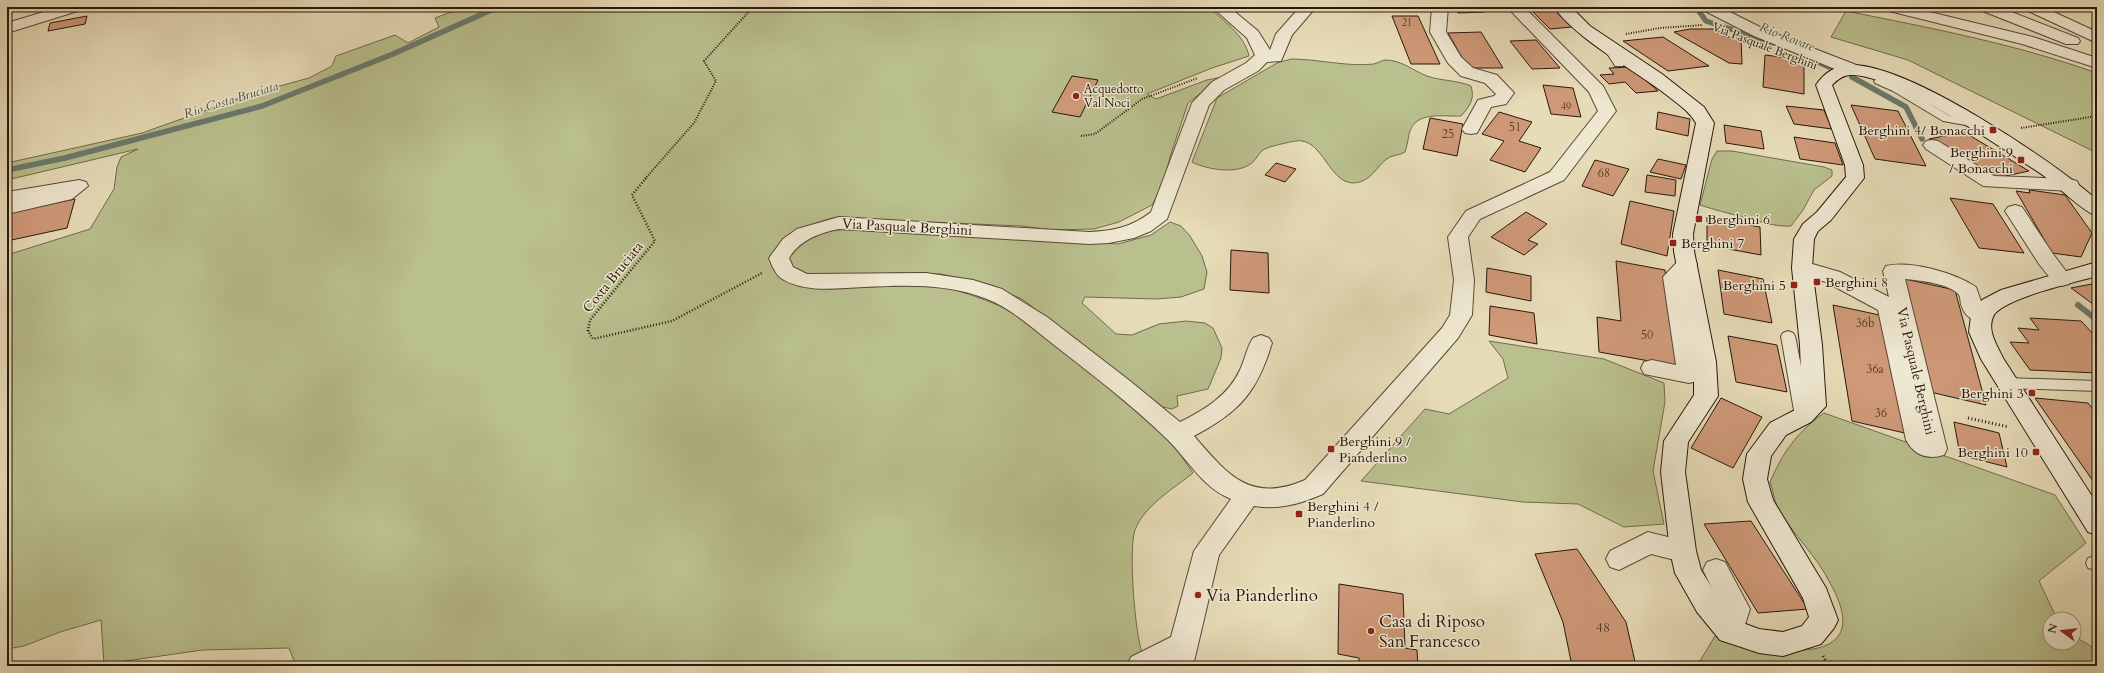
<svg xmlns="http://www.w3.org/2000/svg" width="2104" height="673" font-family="Cardo,serif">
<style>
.green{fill:#b9bf8d;stroke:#716b4c}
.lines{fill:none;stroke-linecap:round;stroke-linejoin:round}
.stream-far1{stroke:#6b7a6d;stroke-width:5.5}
.stream{stroke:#6b7a6d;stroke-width:6}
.building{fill:#cf9978;stroke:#29170b}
.lane-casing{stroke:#584836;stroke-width:2}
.street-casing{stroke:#584836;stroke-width:2}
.secondary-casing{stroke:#29170b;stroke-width:2}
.path-far2{stroke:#29170b;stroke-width:2;stroke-dasharray:1 1.5;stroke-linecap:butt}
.path-far1{stroke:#29170b;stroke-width:2.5;stroke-dasharray:1 2;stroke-linecap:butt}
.path{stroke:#29170b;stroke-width:3;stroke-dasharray:1 2.5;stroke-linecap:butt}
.lane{fill:#efe8d1;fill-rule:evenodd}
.street{fill:#efe8d1;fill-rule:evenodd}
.secondary{fill:#efe8d1;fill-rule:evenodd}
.poi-dot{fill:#8f2418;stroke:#efe8d1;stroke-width:1.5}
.labels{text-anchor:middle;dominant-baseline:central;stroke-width:3;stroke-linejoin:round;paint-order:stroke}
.far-number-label{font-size:10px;fill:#523826}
.far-street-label{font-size:12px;fill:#29170b;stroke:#efe8d1}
.far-poi-label{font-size:12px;fill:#29170b;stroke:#efe8d1;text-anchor:start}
.number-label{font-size:12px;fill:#523826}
.far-water-label{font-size:13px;font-style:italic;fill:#505144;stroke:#efe8d1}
.poi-label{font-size:14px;fill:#29170b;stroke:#efe8d1;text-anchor:end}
.street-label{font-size:14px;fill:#29170b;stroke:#efe8d1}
.near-number-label{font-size:14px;fill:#523826}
.near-poi-label{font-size:17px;fill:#29170b;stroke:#efe8d1;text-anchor:start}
</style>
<rect width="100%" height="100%" fill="#e7dcb8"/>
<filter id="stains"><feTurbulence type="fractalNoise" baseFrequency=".005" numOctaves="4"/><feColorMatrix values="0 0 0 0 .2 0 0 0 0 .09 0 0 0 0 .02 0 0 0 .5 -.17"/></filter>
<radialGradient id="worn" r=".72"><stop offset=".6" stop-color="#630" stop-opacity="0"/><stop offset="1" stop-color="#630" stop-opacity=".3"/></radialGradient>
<g class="green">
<path d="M 464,7 L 1209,7 C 1224,22 1244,34 1249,56 L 1212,68 L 1147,94 L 1156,99 L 1207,80 L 1222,77 L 1188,103 L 1170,157 L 1163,185 L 1152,205 L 1119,222 L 1094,229 L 1052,230 L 1022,226 L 832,218 L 804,227 L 770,260 C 775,280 786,279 804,283 C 826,287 846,289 868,287 C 887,286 905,280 925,283 C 955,288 984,299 1012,311 L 1160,425 L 1193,473 C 1173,489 1144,506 1135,530 C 1128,548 1135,648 1146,663 C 1148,664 1150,665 1151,666 L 296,666 L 289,648 L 203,650 L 104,664 L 101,620 L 60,632 L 24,646 L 7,649 L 7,255 L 90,229 L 114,189 L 117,167 L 121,157 L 138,149 L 7,180 L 7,163 L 142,133 L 254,93 L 309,78 L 332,66 L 336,56 L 395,35 L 408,43 L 439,27 L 435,18 Z"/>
<path d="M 1846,11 C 1931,28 2015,44 2097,73 L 2097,153 L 1908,60 L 1831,37 Z"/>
<path d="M 1291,59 C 1318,59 1347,67 1374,64 C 1378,63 1382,60 1386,60 C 1401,60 1414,71 1427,76 C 1441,81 1457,80 1471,86 C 1475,99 1470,106 1461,116 C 1443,117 1415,110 1409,134 C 1408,140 1407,146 1405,152 C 1400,155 1395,155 1390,157 C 1378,163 1375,177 1360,182 C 1329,191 1325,136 1295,141 C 1290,142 1266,147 1263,150 C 1259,153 1257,158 1253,162 C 1239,175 1208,170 1192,162 L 1217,98 L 1277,63 Z"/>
<path d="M 1717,151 L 1732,151 L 1824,167 L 1832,170 L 1832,176 L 1814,190 L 1803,210 L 1791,226 C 1773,227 1760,221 1743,217 C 1728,213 1715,210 1700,205 L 1712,159 Z"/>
<path d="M 1170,222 L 1181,226 L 1190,236 L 1202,256 L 1207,272 L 1204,289 L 1181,297 L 1156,299 L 1085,297 L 1082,303 L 1116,334 L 1132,335 L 1159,324 L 1186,321 L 1205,323 L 1213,328 L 1222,348 L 1221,358 L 1208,389 L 1177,396 L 1178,406 L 1172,409 L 1163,407 L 1022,299 L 986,284 L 941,274 L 894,273 L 852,276 L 805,274 L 791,266 L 788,256 C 808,229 834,230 865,228 L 1118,244 L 1151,235 Z"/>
<path d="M 1489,341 L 1604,359 L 1664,383 L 1665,402 L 1653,471 L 1664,524 L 1624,527 L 1578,504 L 1523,502 L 1361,481 L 1425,409 L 1449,414 L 1508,378 L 1503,359 Z"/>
<path d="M 1824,413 L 2055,495 L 2086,543 L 2039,581 L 2057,619 L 2050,619 L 2050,643 L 2074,643 L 2074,636 L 2097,650 L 2097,666 L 1697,666 L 1715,636 C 1767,652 1881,673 1830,583 C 1817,556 1793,535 1778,508 C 1774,500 1773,490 1770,482 C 1783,452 1797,432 1824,413 Z"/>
</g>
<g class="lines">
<g class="stream-far1">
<path d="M 1696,7 L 1706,21 L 1773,43"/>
<path d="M 1812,59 L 1829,67"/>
<path d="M 1852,77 L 1906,107 L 1922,139"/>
<path d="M 7,170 L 65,158 L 262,106 L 393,54 L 498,7"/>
</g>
<path class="stream" d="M 2078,305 L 2097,320"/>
</g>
<g class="building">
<path d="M 1455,7 L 1480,7 L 1484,12 L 1458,13 Z"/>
<path d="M 1528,7 L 1551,7 L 1572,27 L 1550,29 Z"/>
<path d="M 87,16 L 85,24 L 48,31 L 50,23 Z"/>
<path d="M 1392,16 L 1418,16 L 1440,64 L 1411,64 Z"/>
<path d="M 1690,29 L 1716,29 L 1724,36 L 1741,39 L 1742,64 L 1729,63 L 1674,32 Z"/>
<path d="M 1481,32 L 1503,68 L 1468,68 L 1448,33 Z"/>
<path d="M 1663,37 L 1709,66 L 1668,71 L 1623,41 Z"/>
<path d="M 1536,40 L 1560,68 L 1532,69 L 1510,41 Z"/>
<path d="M 1765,55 L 1797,59 L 1797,63 L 1804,64 L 1804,94 L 1763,87 Z"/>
<path d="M 1631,67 L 1658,91 L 1636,93 L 1625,82 L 1609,84 L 1600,75 L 1614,74 L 1609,68 Z"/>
<path d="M 1072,76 L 1098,80 L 1080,117 L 1052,112 Z"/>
<path d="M 1543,85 L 1573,88 L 1581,117 L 1551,114 Z"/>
<path d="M 1851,105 L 1898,111 L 1926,166 L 1875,159 Z"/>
<path d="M 1786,106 L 1824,110 L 1832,129 L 1794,124 Z"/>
<path d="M 1499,112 L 1532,122 L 1519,141 L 1541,148 L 1525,172 L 1490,160 L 1504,141 L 1482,134 Z"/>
<path d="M 1658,112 L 1690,119 L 1688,136 L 1656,129 Z"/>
<path d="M 1430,118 L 1463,124 L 1457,156 L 1423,149 Z"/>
<path d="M 1724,125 L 1761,131 L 1764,149 L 1726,143 Z"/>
<path d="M 1964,132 L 2029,171 L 1991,179 L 1929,139 Z"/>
<path d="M 1794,137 L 1835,143 L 1843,165 L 1800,159 Z"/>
<path d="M 1658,159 L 1686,165 L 1681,179 L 1650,172 Z"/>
<path d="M 1595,160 L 1629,169 L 1613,196 L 1582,186 Z"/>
<path d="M 1276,163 L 1296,169 L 1285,182 L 1265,175 Z"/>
<path d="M 1647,175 L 1676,180 L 1675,196 L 1645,192 Z"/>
<path d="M 2029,190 L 2065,195 L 2092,233 L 2081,257 L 2052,253 L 2016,191 L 2030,193 Z"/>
<path d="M 1950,198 L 1993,204 L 2024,253 L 1979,248 Z"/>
<path d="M 75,199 L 67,228 L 7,241 L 7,213 Z"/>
<path d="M 1630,201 L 1674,211 L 1667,256 L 1621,244 Z"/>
<path d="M 1526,212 L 1547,224 L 1528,240 L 1538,244 L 1524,255 L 1491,237 Z"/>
<path d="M 1707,217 L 1760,227 L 1761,255 L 1707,245 Z"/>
<path d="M 1231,250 L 1268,253 L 1269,293 L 1230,290 Z"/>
<path d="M 1616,261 L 1665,270 L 1677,366 L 1599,352 L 1597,317 L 1621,321 Z"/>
<path d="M 1487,268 L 1531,276 L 1531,301 L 1486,292 Z"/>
<path d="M 1718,270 L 1763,279 L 1772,323 L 1724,314 Z"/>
<path d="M 1905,279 L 1955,290 L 1986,405 L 1930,392 Z"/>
<path d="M 2097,283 L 2097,307 L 2071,288 Z"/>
<path d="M 1833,305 L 1884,316 L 1909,434 L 1852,421 Z"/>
<path d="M 1490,306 L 1534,313 L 1537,344 L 1489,335 Z"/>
<path d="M 2030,318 L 2081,321 L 2097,338 L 2097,373 L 2030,370 L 2010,342 L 2029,343 L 2018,328 L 2039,330 Z"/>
<path d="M 1728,336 L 1777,345 L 1787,392 L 1736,382 Z"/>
<path d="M 1721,398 L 1762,417 L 1733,468 L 1691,448 Z"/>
<path d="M 2035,398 L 2088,403 L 2097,414 L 2097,481 L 2093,481 Z"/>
<path d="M 1954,422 L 1999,433 L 2007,467 L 1960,455 Z"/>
<path d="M 1751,521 L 1808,609 L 1758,613 L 1704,524 Z"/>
<path d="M 1577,549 L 1626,622 L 1636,666 L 1572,666 L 1563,622 L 1535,554 Z"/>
<path d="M 1339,584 L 1403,594 L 1405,648 L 1417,650 L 1418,666 L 1359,666 L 1359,658 L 1338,654 Z"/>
</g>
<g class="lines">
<g class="lane-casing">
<g id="lane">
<path d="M 1607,43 L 1611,44 L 1624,64 L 1623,66 L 1615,66 L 1614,64 L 1602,46 Z"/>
<path d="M 1879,78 L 1901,87 L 1950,116 L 1975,121 L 1977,123 L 1971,126 L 1943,121 L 1893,91 L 1875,83 L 1874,81 Z"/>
<path d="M 1788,331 L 1793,333 L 1795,336 L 1811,416 L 1808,420 L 1803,421 L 1798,420 L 1795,416 L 1781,336 L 1783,333 Z"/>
<path d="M 2007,378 L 2097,381 L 2097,391 L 2007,388 L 2002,387 L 2000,383 L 2002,379 Z"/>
<path d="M 2097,556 L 2097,570 L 2088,568 L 2086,563 L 2088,558 Z"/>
</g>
</g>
<g class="street-casing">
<g id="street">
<path d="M 60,7 L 84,7 L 81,10 L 7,33 L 7,23 Z"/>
<path d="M 1212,7 L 1229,7 L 1258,31 L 1270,50 L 1276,34 L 1300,7 L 1316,7 L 1292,35 L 1281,61 L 1267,62 L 1258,71 L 1224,90 L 1209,105 L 1167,219 L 1151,231 L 1134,238 L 1109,243 L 1089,244 L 839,229 C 819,233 800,240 789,258 L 793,267 L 807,274 L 926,273 L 973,280 L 1002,289 L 1047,317 L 1130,381 L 1180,422 C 1204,410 1228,396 1240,370 C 1245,359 1247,347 1253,338 L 1261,335 L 1269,338 L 1272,343 C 1257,393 1239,412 1194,436 C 1227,474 1250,504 1305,480 L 1442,328 L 1450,315 L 1454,280 L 1448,237 L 1466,211 L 1550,172 L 1598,111 L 1589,92 L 1507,7 L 1524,7 L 1603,86 L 1616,111 L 1564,180 L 1480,219 L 1468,237 L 1474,280 L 1472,315 L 1458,338 L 1323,494 C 1300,504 1279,510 1254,506 L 1219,555 L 1193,666 L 1127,666 L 1131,657 L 1171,637 L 1194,551 L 1231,499 C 1202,487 1189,461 1168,440 C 1131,404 1090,373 1049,341 C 1030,326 1010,308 987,299 C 948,283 905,285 864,287 C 838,288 807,293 784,280 C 776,276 772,266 769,258 L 783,239 L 797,229 L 839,217 L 1089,232 C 1113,231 1132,227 1151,212 L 1192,103 L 1212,82 L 1246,63 L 1255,55 L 1247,38 Z"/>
<path d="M 1432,7 L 1448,7 L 1446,32 L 1461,57 L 1473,68 L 1497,75 L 1514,93 L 1506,104 L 1491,107 L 1477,133 L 1471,134 L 1465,133 L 1462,129 L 1478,100 L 1494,96 L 1496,94 L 1485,83 L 1461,76 L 1448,63 L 1430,32 Z"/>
<path d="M 1700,7 L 1720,7 L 1766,30 L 1859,66 L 1861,70 L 1859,74 L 1847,74 L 1754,36 L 1703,10 Z"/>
<path d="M 1882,7 L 1909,7 L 2033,37 L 2097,58 L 2097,68 L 2022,44 L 1885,10 Z"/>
<path d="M 1977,7 L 1999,7 L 2078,38 L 2080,41 L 2078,44 L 2066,44 L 1980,10 Z"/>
<path d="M 2023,7 L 2043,7 L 2097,32 L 2097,43 L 2026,10 Z"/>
<path d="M 1932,140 L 1938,141 L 1994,176 L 2070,179 L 2077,181 L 2079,185 L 2077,189 L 2070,191 L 1983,186 L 1926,149 L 1923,145 L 1926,141 Z"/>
<path d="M 79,180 L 86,182 L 88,186 L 72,199 L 7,214 L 7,192 Z"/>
<path d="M 2015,205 L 2022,207 L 2053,254 L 2072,279 L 2069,284 L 2062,286 L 2055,284 L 2039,264 L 2005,211 L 2008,207 Z"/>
<path d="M 1687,257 L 1694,259 L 1697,264 L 1684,279 L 1700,375 L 1697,381 L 1689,383 L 1644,374 L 1641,368 L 1644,362 L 1652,360 L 1676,365 L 1663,277 L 1680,259 Z"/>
<path d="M 1802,261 L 1840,272 L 1889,297 L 1883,271 L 1886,266 C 1911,260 1955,273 1976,287 L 1982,304 L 1993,316 L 1990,321 C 1978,324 1966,319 1962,307 C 1960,304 1961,298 1959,295 C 1951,284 1918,280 1905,279 L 1947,449 L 1944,455 C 1927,460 1914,455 1906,440 L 1878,310 L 1826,282 L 1795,273 L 1792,268 L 1795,263 Z"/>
<path d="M 1648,532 L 1692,543 L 1696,551 L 1692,559 L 1683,562 L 1651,554 L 1619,570 L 1610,567 L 1606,559 L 1610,551 Z"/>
<path d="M 1716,559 L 1725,562 L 1750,609 L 1740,640 L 1730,643 L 1720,640 L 1716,631 L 1722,609 L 1703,570 L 1707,562 Z"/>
</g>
</g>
<g class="secondary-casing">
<g id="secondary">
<path d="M 1554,7 L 1571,7 L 1590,26 L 1662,74 L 1704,107 L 1714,123 L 1693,234 L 1694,251 L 1716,362 L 1718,396 L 1688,442 L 1685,472 L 1696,551 L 1701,570 L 1717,596 L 1740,622 L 1759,629 L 1783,632 L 1802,626 L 1809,617 L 1803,598 L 1748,502 L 1743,479 L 1747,454 L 1770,423 L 1795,410 L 1802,403 L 1800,345 L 1792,268 L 1794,239 L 1803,224 L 1817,212 L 1846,177 L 1845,165 L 1816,85 C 1824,73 1836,65 1851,65 C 1909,64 2053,161 2097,200 L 2097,216 C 2085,213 2056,185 2044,176 C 2006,150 1894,74 1851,75 C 1843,75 1837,80 1832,85 L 1863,165 L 1864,178 L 1831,220 L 1818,231 L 1814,239 L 1812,268 L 1822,345 L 1826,406 L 1811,422 L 1786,435 L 1771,456 L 1767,479 L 1773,500 L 1826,588 L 1838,620 L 1834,628 L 1821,644 L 1783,656 L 1759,653 L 1720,640 L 1697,612 L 1675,573 L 1670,551 L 1661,472 L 1664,441 L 1694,395 L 1694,362 L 1674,251 L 1673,234 L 1696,123 C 1689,111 1678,104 1668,96 C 1635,70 1577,40 1554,7 Z"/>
<path d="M 2097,262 L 2097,276 C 2077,282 1999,299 1993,317 C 1987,331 1997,345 2003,358 L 2097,504 L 2097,535 L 2088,532 L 1981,359 L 1969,332 L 1971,316 L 1982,300 L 2001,290 Z"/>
</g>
</g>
<g class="path-far2">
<path d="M 1626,34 L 1660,28 L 1703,25"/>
<path d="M 2021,128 L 2097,116"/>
<path d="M 1081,136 L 1095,134 L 1142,99 L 1198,78"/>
<path d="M 645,179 L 694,123 L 716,81 L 704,61 L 753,7"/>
</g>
<path class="path-far1" d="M 646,178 L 632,195 L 655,241 L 590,320 L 588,331 L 593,339 L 672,321 L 762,273"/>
<g class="path">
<path d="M 1968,418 L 2009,427"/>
<path d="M 1823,656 L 1829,666"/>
</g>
<use href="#lane" class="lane"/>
<use href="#street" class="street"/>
<use href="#secondary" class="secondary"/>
</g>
<g class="poi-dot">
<circle cx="1076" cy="96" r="4"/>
<rect x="1989" y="126" width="8" height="8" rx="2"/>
<rect x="2017" y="156" width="8" height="8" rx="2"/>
<rect x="1695" y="215" width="8" height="8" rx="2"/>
<rect x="1669" y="239" width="8" height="8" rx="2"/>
<rect x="1813" y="278" width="8" height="8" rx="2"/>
<rect x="1790" y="281" width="8" height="8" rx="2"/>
<rect x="2028" y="389" width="8" height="8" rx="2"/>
<rect x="1327" y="445" width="8" height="8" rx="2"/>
<rect x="2032" y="448" width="8" height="8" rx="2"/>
<rect x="1295" y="510" width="8" height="8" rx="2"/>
<circle cx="1198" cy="595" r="4"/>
<circle cx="1371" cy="631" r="4"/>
</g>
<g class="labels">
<g class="far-number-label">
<text x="1407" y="23">21</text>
<text x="1566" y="107">49</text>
</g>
<g class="far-street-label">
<text transform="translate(1765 46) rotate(21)">Via Pasquale Berghini</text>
</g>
<g class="far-poi-label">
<text x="1084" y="89">Acquedotto<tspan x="1084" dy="14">Val Noci</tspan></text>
</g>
<g class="number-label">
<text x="1515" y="127">51</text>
<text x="1448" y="134">25</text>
<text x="1604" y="173">68</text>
<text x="1865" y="323">36b</text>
<text x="1647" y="335">50</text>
<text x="1875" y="369">36a</text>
<text x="1881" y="413">36</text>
</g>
<g class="far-water-label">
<text transform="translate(1787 37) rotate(21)">Rio Rovare</text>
<text transform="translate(231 100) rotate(-17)">Rio Costa Bruciata</text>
</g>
<g class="poi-label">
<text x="1985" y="130">Berghini 4/ Bonacchi</text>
<text x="2013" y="152">Berghini 9<tspan x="2013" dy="16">/ Bonacchi</tspan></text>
<text x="1707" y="219" text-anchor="start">Berghini 6</text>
<text x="1681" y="243" text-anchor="start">Berghini 7</text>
<text x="1825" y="282" text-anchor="start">Berghini 8</text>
<text x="1786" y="285">Berghini 5</text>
<text x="2024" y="393">Berghini 3</text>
<text x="1339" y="441" text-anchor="start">Berghini 9 /<tspan x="1339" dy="16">Pianderlino</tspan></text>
<text x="2028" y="452">Berghini 10</text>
<text x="1307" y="506" text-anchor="start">Berghini 4 /<tspan x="1307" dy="16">Pianderlino</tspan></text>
</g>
<g class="street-label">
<text transform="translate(907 227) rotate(3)">Via Pasquale Berghini</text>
<text transform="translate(613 277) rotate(-51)">Costa Bruciata</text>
<text transform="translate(1916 371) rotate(77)">Via Pasquale Berghini</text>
</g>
<g class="near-number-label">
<text x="1603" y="627">48</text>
</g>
<g class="near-poi-label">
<text x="1206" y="595">Via Pianderlino</text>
<text x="1379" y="621">Casa di Riposo<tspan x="1379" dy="20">San Francesco</tspan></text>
</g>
</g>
<rect width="2104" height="673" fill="none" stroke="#e7dcb8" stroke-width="24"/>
<rect x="8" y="8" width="2088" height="657" fill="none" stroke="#29170b" stroke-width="2"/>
<rect x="12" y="12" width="2080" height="649" fill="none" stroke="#29170b"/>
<g transform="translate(2062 631) rotate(285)"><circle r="19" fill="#efe8d1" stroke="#a09482"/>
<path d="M0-3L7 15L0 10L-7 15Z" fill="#8f2418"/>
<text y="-6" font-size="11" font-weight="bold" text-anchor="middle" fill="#29170b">N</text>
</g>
<rect width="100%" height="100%" filter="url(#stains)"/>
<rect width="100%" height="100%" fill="url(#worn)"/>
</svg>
